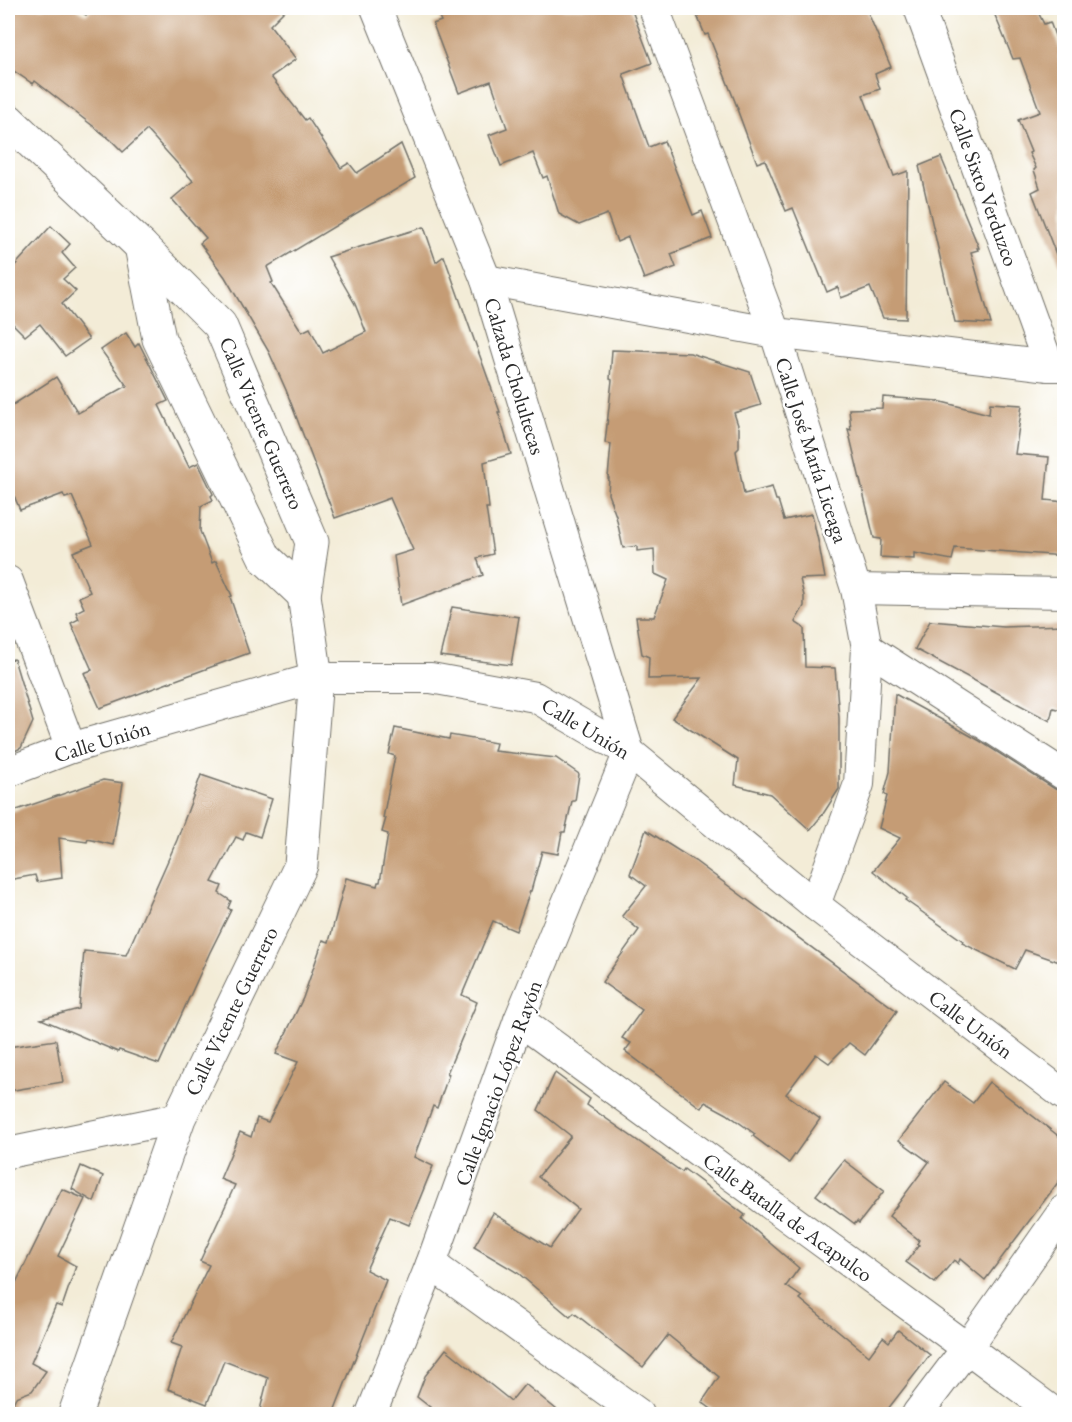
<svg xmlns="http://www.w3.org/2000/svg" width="1072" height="1422" font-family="'EB Garamond',serif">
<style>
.building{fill:#c59c75}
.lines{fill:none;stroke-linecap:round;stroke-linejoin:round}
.minor-casing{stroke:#716f67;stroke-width:32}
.tertiary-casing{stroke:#716f67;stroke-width:35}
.minor{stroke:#fff;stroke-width:30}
.tertiary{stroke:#fff;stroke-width:33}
.labels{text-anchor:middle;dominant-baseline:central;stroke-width:4.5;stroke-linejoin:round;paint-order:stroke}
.street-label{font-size:21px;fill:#2b2b2b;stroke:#fff}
</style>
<rect width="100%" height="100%" fill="#fff"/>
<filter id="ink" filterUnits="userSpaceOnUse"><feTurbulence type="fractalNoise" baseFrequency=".0167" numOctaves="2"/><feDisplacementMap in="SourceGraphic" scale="12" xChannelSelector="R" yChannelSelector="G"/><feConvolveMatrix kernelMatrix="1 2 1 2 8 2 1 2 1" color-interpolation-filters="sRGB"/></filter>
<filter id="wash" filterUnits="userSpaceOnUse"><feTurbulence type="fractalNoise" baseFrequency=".008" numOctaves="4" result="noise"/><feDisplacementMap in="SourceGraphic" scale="24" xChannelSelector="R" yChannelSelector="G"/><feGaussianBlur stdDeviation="1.35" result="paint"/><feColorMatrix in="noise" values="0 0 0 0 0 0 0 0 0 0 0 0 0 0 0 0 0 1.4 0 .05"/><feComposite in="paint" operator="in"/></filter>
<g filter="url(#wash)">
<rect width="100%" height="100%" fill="#f3ecd7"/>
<g id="blocks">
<g class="building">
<path d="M 8,8 L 75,8 L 86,15 L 92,8 L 287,8 L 270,25 L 296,59 L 271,77 L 305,120 L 308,118 L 341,168 L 349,163 L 357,173 L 401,144 L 415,178 L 267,267 L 273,282 L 271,283 L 302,332 L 310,328 L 323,353 L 366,332 L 355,304 L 328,257 L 424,227 L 436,262 L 444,256 L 500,412 L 498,412 L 511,454 L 484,462 L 489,508 L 486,508 L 493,554 L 477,558 L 483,575 L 401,605 L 394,556 L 413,550 L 390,498 L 335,518 L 286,390 L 269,352 L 225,277 L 200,243 L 206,238 L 172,199 L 193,181 L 147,130 L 123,152 L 111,140 L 35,81 L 33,84 L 8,67 Z"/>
<path d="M 435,8 L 631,8 L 652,63 L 623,74 L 649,147 L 664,141 L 693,215 L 702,211 L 712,238 L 671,254 L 676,267 L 644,279 L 628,237 L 617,242 L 607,214 L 579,225 L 559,214 L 547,176 L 543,178 L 533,153 L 501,166 L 489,135 L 507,128 L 491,81 L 459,93 L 433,24 L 441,21 Z"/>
<path d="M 694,8 L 866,8 L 891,67 L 875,74 L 880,89 L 863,95 L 894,176 L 908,171 L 906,319 L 883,318 L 870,287 L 841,298 L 838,287 L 827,292 L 793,208 L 786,211 L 765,160 L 757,163 L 737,109 L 738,109 L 708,34 L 705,35 Z"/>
<path d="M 992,8 L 1036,8 L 1044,24 L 1050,22 L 1062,55 L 1058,56 L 1065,73 L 1065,269 L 1062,270 L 1032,192 L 1040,188 L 1034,170 L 1036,168 L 1029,153 L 1031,152 L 1018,120 L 1040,112 L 1020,58 L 1013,59 Z"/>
<path d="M 941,157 L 979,248 L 977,248 L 978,250 L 971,252 L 991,324 L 955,322 L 919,166 Z"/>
<path d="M 51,226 L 70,244 L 62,253 L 75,268 L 63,279 L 76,291 L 62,304 L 89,339 L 65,356 L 40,324 L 25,336 L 8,319 L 8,273 Z"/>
<path d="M 126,333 L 135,347 L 139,343 L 168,401 L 159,405 L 189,467 L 198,463 L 213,494 L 211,496 L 213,500 L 201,506 L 200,531 L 212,563 L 216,561 L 232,596 L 230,597 L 249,653 L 100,708 L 84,673 L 92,670 L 71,623 L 79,619 L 76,612 L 84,608 L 79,597 L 90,592 L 73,552 L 93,544 L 72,496 L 65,498 L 63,494 L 20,510 L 8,481 L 8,408 L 56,377 L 78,413 L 127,386 L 101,350 Z"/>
<path d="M 612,350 L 690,353 L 750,372 L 761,405 L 734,413 L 739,428 L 739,448 L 736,451 L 744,494 L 772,487 L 776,500 L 778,500 L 784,520 L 812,514 L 819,545 L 825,578 L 800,579 L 804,596 L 804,606 L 795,622 L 804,628 L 805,667 L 835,668 L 839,718 L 839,789 L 823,814 L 810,830 L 770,794 L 735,785 L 738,760 L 672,718 L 702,678 L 648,679 L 649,657 L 642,654 L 636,617 L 654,617 L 668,580 L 655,574 L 654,549 L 637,551 L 637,546 L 623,548 L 616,516 L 608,494 L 609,478 L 608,478 L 611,444 L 605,443 L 612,380 L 610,379 Z"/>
<path d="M 883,397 L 938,401 L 989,414 L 990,403 L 1022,405 L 1015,454 L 1049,457 L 1045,500 L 1065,502 L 1065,556 L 955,548 L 952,560 L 914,553 L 914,559 L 880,557 L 881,539 L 874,538 L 848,429 L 851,430 L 849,409 L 882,408 Z"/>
<path d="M 452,607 L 519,617 L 511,665 L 440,656 Z"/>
<path d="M 930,621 L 1004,627 L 1065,625 L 1065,711 L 1053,708 L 1050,721 L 915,649 Z"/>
<path d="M 14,659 L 33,722 L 21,748 L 8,754 L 8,660 Z"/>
<path d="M 895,694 L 980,741 L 1055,789 L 1065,792 L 1065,964 L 1025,950 L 1015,969 L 962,943 L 963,941 L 905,900 L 907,898 L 873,871 L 900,838 L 879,828 L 887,796 L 884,794 L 890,772 Z"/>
<path d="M 395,728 L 449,739 L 450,735 L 496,743 L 494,751 L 556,758 L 579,774 L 575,801 L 572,801 L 565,832 L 562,832 L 558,854 L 542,851 L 531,891 L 530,891 L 516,931 L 493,921 L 462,995 L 477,1002 L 447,1073 L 449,1074 L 437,1108 L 433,1106 L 414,1157 L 433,1166 L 409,1225 L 390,1217 L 366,1270 L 386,1280 L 333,1414 L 259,1414 L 268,1378 L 224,1361 L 207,1404 L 168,1389 L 182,1347 L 171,1343 L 209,1265 L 200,1261 L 235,1185 L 220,1179 L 240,1132 L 251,1137 L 257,1118 L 268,1122 L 298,1062 L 276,1054 L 303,998 L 323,940 L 329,942 L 346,878 L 377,886 L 378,882 L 380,882 L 388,834 L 382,832 L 386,818 L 383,818 L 395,756 L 389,754 Z"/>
<path d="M 201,775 L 272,799 L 260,837 L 246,832 L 243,840 L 236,837 L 212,882 L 222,886 L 219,893 L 231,901 L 228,908 L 231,910 L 210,952 L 159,1064 L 119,1050 L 118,1052 L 41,1019 L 79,1009 L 84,951 L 126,955 L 177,840 Z"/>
<path d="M 103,780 L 123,783 L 113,845 L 88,839 L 87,842 L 59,838 L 62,878 L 37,882 L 35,875 L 8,880 L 8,813 Z"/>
<path d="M 646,830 L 695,861 L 897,1011 L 865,1055 L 849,1043 L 829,1063 L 816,1054 L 786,1094 L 820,1119 L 789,1163 L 753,1136 L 755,1134 L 727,1114 L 705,1102 L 701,1108 L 625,1051 L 631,1043 L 622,1038 L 642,1010 L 602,982 L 639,930 L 622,916 L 646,886 L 630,874 Z"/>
<path d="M 56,1040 L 63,1082 L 8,1091 L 8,1047 Z"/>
<path d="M 555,1073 L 590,1099 L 587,1105 L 682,1172 L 684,1169 L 745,1215 L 742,1219 L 799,1268 L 786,1286 L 802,1297 L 800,1299 L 869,1356 L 883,1337 L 889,1342 L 898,1330 L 930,1355 L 884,1414 L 718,1414 L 702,1402 L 719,1377 L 668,1335 L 643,1367 L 574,1313 L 570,1317 L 518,1273 L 474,1247 L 493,1213 L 550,1248 L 578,1209 L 538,1177 L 571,1136 L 538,1110 Z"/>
<path d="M 944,1082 L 973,1103 L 989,1082 L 1065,1141 L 1065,1173 L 985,1280 L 960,1259 L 958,1264 L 954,1260 L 935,1283 L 906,1262 L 919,1245 L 917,1244 L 919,1240 L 889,1216 L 929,1162 L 899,1140 Z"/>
<path d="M 844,1160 L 884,1191 L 859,1223 L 857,1221 L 855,1224 L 816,1195 Z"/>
<path d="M 81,1166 L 103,1176 L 94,1202 L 72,1189 Z"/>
<path d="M 62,1189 L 85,1199 L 58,1256 L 76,1266 L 62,1307 L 56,1305 L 31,1363 L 46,1371 L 32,1391 L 16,1397 L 8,1414 L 8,1299 Z"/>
<path d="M 446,1349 L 511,1401 L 525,1384 L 562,1414 L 439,1414 L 417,1397 L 425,1376 Z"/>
</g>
</g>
</g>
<g filter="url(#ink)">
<use href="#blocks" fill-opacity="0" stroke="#716f67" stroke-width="1.5"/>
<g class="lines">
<g class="minor-casing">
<g id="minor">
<path d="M 654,8 L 775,333 L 856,589 L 867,648 L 859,784 L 815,905"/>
<path d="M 919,8 L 1049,366"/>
<path d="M 486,280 L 775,333 L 1049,366 L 1064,366"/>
<path d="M 8,581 L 71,748"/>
<path d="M 856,589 L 1064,593"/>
<path d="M 867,648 L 1064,775"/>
<path d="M 8,772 L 71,748 L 316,678 L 431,678 L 535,697 L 629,752 L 815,905 L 1064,1095"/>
<path d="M 519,1020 L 967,1348 L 1056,1414"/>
<path d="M 8,1153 L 179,1118"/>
<path d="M 431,1264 L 639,1414"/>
<path d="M 371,1414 L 431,1264 L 519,1020 L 629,752 L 486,280 L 376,8"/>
<path d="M 917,1414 L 967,1348 L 1064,1210"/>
</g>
</g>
<g class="tertiary-casing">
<g id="tertiary">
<path d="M 8,120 L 141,246 L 220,325 L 312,542 L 304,595 L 316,678 L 301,865 L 179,1118 L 75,1414"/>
<path d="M 141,246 L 159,339 L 265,558 L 304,595"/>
</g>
</g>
<use href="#minor" class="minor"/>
<use href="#tertiary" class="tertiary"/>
</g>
</g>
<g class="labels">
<g class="street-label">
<text transform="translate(984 187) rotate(70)">Calle Sixto Verduzco</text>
<text transform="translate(515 376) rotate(73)">Calzada Cholultecas</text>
<text transform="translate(262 423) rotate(67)">Calle Vicente Guerrero</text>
<text transform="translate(812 450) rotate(72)">Calle José María Liceaga</text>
<text transform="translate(586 728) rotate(31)">Calle Unión</text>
<text transform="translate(102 741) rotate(-17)">Calle Unión</text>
<text transform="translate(231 1011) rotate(-64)">Calle Vicente Guerrero</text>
<text transform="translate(971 1024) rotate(37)">Calle Unión</text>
<text transform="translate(498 1083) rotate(-70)">Calle Ignacio López Rayón</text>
<text transform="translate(788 1217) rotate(36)">Calle Batalla de Acapulco</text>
</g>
</g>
<rect width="1072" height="1422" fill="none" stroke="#fff" stroke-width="30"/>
</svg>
